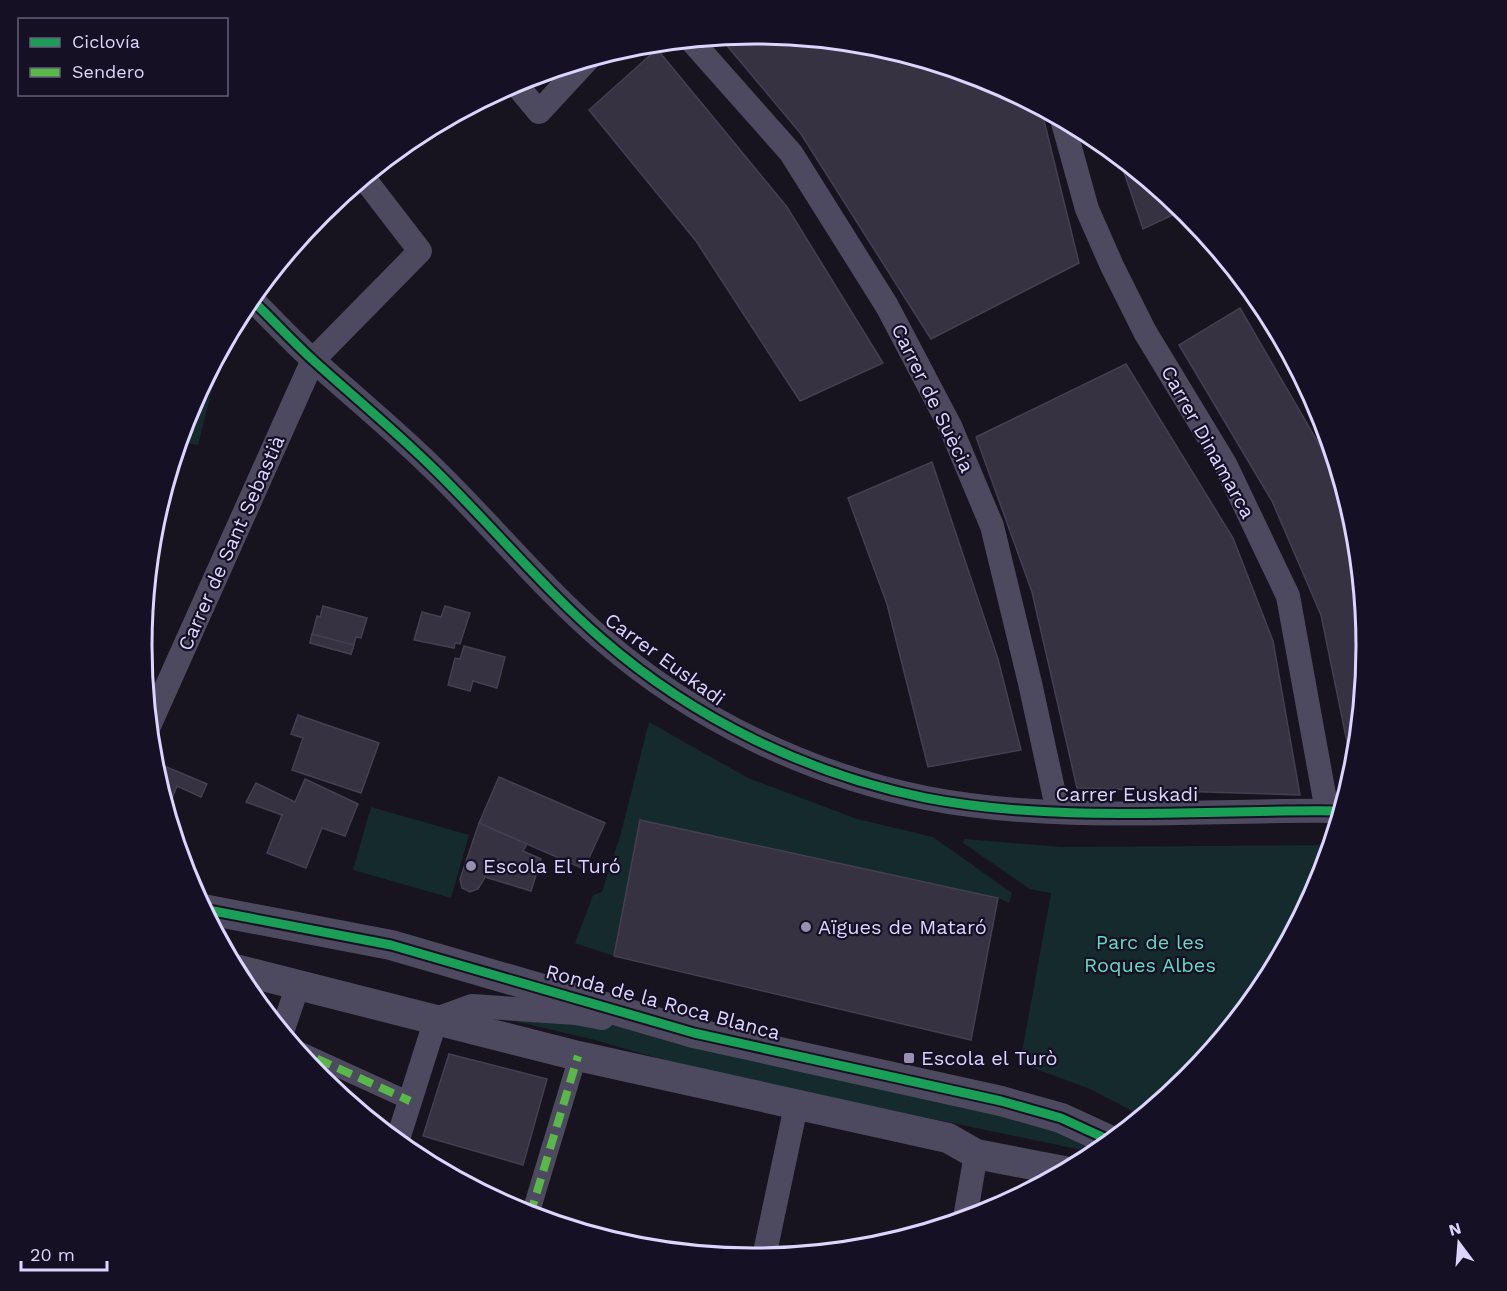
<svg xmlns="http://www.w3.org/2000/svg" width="1507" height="1291" font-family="'Work Sans',sans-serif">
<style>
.green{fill:#142a2c}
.building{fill:#363241;stroke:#443f53;stroke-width:1.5}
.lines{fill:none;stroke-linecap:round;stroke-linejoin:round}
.pedestrian{stroke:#4d4a60;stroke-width:18}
.minor{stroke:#4d4a60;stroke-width:24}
.tertiary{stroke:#4d4a60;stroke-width:30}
.quiet{stroke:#58b947;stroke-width:8;stroke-dasharray:15 8;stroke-linecap:butt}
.cycleway-casing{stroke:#151024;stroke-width:13}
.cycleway{stroke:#1a9f57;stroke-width:9}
.poi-dot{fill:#9791af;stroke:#151024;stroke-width:2}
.labels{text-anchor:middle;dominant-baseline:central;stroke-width:4.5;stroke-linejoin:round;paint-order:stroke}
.street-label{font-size:20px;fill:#dcd5fd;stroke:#151024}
.poi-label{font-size:20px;fill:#dcd5fd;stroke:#151024;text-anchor:start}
.park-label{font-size:20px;fill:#64dac4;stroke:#151024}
.rim{fill:none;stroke:#dcd5fd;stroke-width:3}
</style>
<rect width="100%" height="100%" fill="#17141f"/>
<g class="green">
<path d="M 214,362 L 218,365 L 198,445 L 178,441 L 188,411 Z"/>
<path d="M 649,722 L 748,778 L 857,819 L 933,837 L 1012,893 L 1009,903 L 998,898 L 640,821 L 614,956 L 575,943 L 593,895 L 602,892 L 621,833 Z"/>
<path d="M 371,807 L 469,835 L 451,898 L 353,870 Z"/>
<path d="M 964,839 L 1062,847 L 1330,845 C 1304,932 1249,1011 1187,1078 C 1174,1092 1157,1103 1142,1116 L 1090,1089 L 1020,1063 L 1051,893 L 1030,889 L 963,843 Z"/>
<path d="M 497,1017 L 612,1020 L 1027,1115 L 1103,1148 L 1096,1153 L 695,1069 L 595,1040 Z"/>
</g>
<g class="building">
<path d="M 754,33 L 873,45 L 988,80 L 1041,108 L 1079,263 L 931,339 L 801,134 L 719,36 Z"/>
<path d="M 657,49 L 787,207 L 883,363 L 800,401 L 696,241 L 589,110 Z"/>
<path d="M 1119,157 L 1183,210 L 1143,229 Z"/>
<path d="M 1240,308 L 1341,482 L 1354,526 L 1366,646 L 1353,771 L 1321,615 L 1272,501 L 1179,345 Z"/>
<path d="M 1126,364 L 1233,538 L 1273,641 L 1300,795 L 1077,788 L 1032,592 L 976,437 Z"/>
<path d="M 932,462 L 998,659 L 1021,750 L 928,767 L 887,604 L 848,498 Z"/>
<path d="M 171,465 L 163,531 L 156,530 L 152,560 L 158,562 L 148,625 L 143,624 L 153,526 Z"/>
<path d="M 323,606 L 367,618 L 361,638 L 356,637 L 351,654 L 310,643 L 317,616 L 320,617 Z"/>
<path d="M 445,606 L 470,613 L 460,644 L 455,643 L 454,648 L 414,640 L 422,612 L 441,617 Z"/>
<path d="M 312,634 L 354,645 L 351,654 L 310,643 Z"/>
<path d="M 464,646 L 505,657 L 497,688 L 473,681 L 470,691 L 448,685 L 455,658 L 460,659 Z"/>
<path d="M 298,715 L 379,743 L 361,793 L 292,770 L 303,738 L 291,734 Z"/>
<path d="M 157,763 L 207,784 L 201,797 L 177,786 L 167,811 L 154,769 Z"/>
<path d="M 499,777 L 605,823 L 584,869 L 479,823 Z"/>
<path d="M 305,779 L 358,804 L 345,836 L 322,828 L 306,868 L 267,853 L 282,815 L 246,802 L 256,783 L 295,802 Z"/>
<path d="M 640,820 L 998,898 L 971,1040 L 614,956 Z"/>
<path d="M 479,823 L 527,844 L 523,851 L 541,859 L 531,891 L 485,877 L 478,889 L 470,892 L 462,888 L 460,879 Z"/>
<path d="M 449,1054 L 547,1079 L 523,1165 L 423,1136 Z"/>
</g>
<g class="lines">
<g class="pedestrian">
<path d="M 296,1049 L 410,1101"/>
<path d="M 530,1215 L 578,1056"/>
</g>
<g class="minor">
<path d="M 690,39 L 791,153 L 887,306 L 950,426 L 992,526 L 1030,683 L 1058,812"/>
<path d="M 514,82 L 539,112 L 589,58"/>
<path d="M 1062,119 L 1087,209 L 1112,266 L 1145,332 L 1225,464 L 1288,596 L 1327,811"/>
<path d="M 250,298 C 272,319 292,341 314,361 C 355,398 397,432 437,472 C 493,527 543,588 603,640 C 694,719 808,774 926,798 C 1060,824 1204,809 1340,811"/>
<path d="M 149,726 L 313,360 L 420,251 L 363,177"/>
<path d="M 282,1032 L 298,985"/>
<path d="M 397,1142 L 436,1019 L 472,1006 L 576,1013 L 602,1018"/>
<path d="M 965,1218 L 976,1154"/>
<path d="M 764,1257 L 796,1106"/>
</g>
<g class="tertiary">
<path d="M 203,909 L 391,945 L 694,1033 L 1001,1101 L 1061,1118 L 1111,1141"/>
<path d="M 235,969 L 578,1056 L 948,1138 L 976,1154 L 1064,1171"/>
</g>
<g class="quiet">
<path d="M 296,1049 L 410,1101"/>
<path d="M 530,1215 L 578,1056"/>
</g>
<g class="cycleway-casing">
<g id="cycleway">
<path d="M 250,298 C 272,319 292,341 314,361 C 355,398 397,432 437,472 C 493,527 543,588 603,640 C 694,719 808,774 926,798 C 1060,824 1204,809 1340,811"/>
<path d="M 203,909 L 391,945 L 694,1033 L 1001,1101 L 1061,1118 L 1111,1141"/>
</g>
</g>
<use href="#cycleway" class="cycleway"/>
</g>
<g class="poi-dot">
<circle cx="471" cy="866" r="6"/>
<circle cx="806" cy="927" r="6"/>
<rect x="903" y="1052" width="12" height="12" rx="3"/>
</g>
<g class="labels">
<g class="street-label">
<text transform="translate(933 398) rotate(64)">Carrer de Suècia</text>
<text transform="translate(1208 442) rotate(61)">Carrer Dinamarca</text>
<text transform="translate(231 543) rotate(-66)">Carrer de Sant Sebastià</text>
<text transform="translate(665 659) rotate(36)">Carrer Euskadi</text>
<text x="1127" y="794">Carrer Euskadi</text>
<text transform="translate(663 1002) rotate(15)">Ronda de la Roca Blanca</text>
</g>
<g class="poi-label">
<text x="483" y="866">Escola El Turó</text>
<text x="818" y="927">Aïgues de Mataró</text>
<text x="921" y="1058">Escola el Turò</text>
</g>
<g class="park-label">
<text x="1150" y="942">Parc de les<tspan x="1150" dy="23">Roques Albes</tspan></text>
</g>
</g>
<path d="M0 0H1507V1291H0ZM152 646a602 602 0 1 1 1204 0a602 602 0 1 1-1204 0Z" fill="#151024" fill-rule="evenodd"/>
<path class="rim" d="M152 646a602 602 0 1 1 1204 0a602 602 0 1 1-1204 0Z"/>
<rect x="18" y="18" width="210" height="78" fill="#151024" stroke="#655f7b" stroke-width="1.5"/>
<rect x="30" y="38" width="30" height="9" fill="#1a9f57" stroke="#655f7b" stroke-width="1.5"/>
<text x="72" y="48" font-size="18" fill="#dcd5fd">Ciclovía</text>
<rect x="30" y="68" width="30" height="9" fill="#58b947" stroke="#655f7b" stroke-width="1.5"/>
<text x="72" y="78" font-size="18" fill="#dcd5fd">Sendero</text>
<g transform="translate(1459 1243) rotate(344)" stroke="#151024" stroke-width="4.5" paint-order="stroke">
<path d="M0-4.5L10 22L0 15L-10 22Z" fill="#dcd5fd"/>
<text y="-9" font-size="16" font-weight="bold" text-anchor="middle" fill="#dcd5fd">N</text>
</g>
<path d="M21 1261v9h86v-9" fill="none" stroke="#dcd5fd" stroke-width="3"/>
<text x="30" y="1261" font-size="18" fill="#dcd5fd" stroke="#151024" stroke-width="4.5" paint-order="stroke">20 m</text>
</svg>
